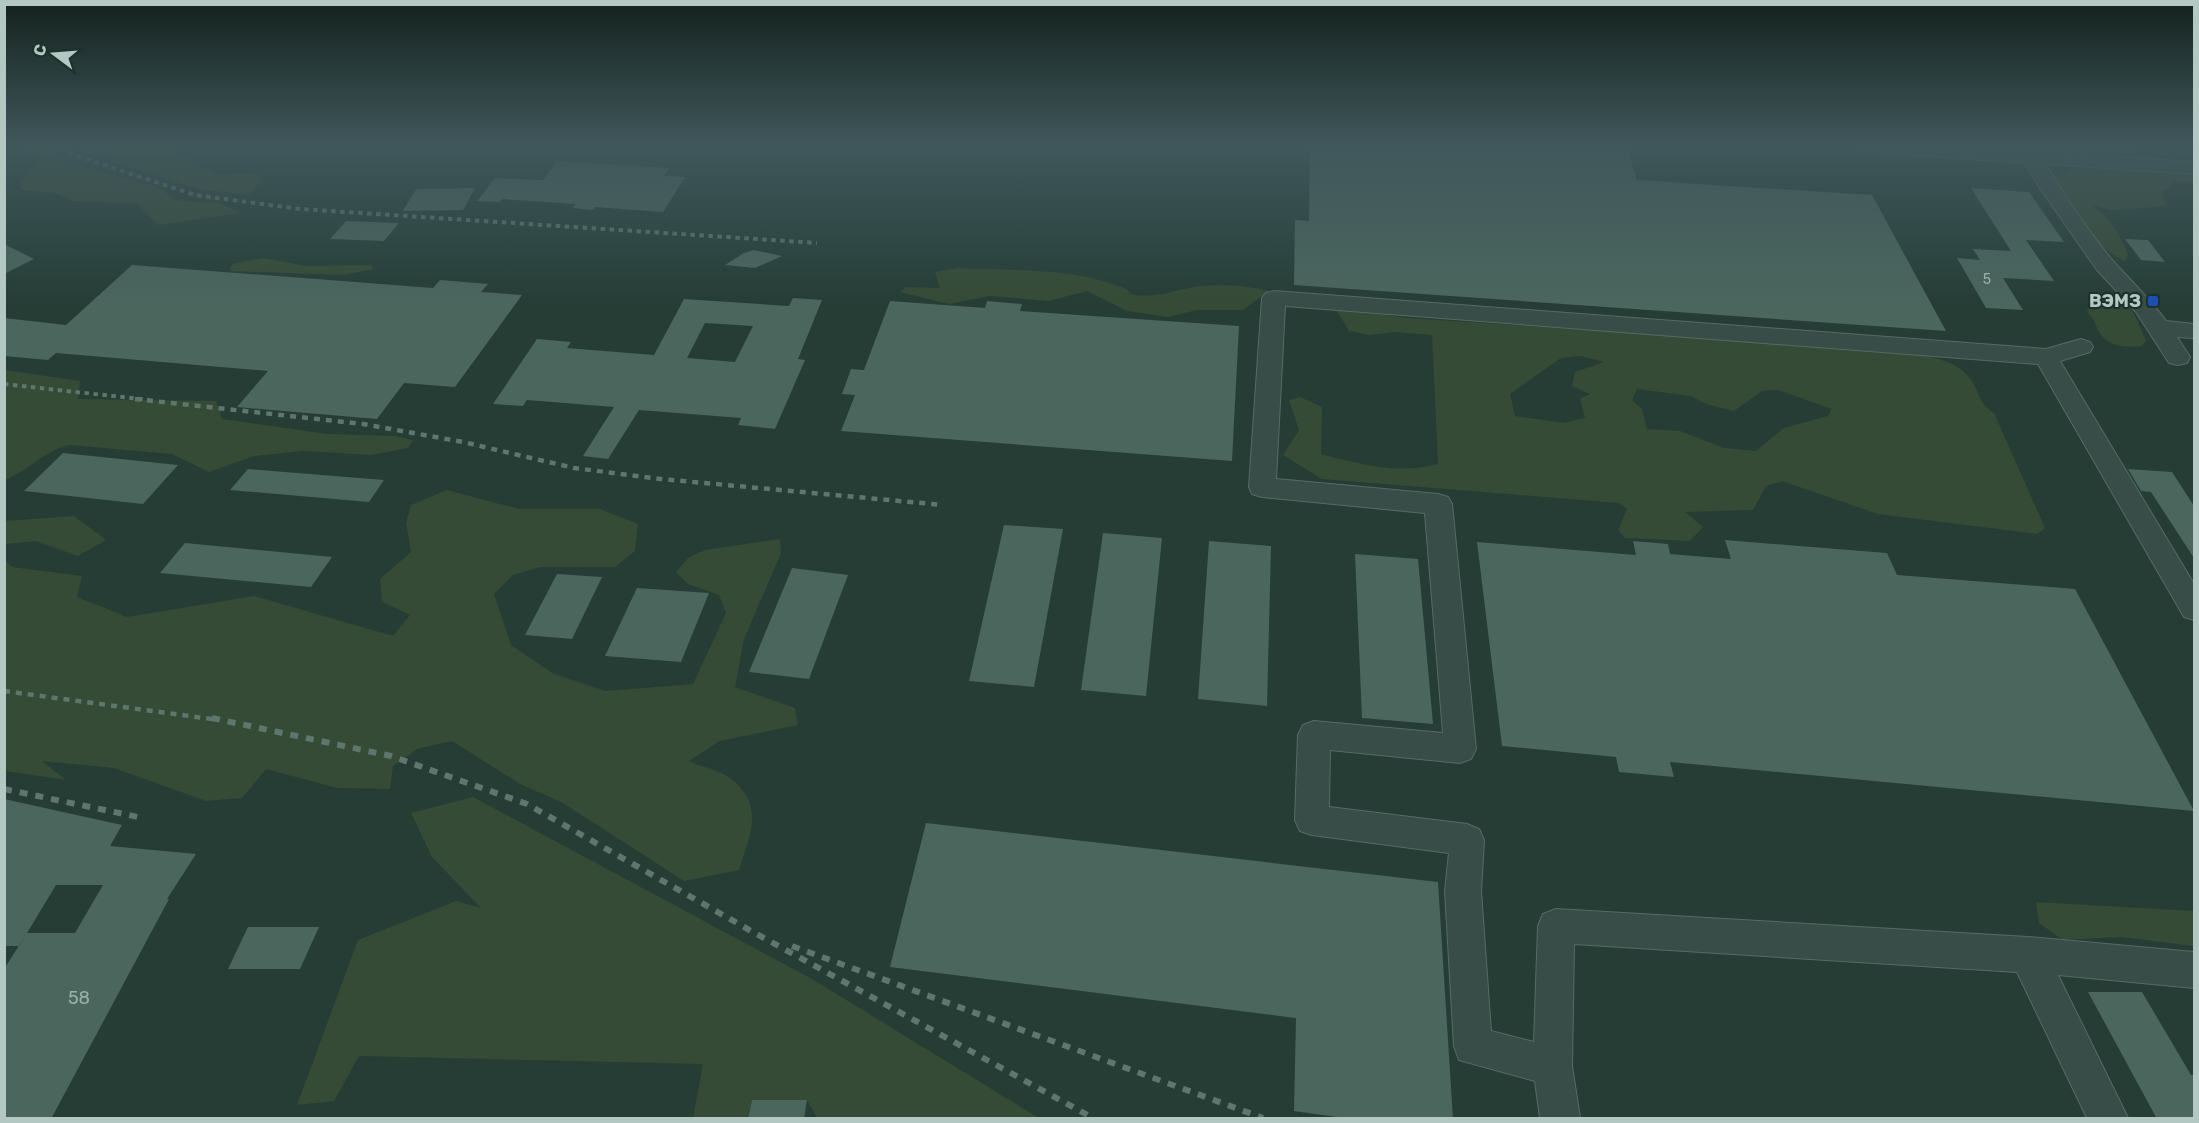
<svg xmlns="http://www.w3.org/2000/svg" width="2199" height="1123" font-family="Rubik,sans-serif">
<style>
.green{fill:#354b35;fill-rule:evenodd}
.building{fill:#4b665d;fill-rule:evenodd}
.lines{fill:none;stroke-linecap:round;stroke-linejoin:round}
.minor-casing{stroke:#566b65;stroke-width:2}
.minor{fill:#384d47;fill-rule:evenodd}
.rail-far2{stroke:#5d766e;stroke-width:4;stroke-dasharray:4.5 4.5;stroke-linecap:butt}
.rail-far1{stroke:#5d766e;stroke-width:4.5;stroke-dasharray:6 6;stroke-linecap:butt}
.rail{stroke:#5d766e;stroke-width:6;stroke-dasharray:8 8;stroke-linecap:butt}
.transit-dot{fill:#1a4fb4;stroke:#1d322c;stroke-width:2}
.labels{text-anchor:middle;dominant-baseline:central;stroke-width:4.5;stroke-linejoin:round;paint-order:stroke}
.far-number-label{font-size:14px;fill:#9ab0aa}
.poi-label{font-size:18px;font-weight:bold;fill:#b4c8c3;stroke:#1d322c;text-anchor:end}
.near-number-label{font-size:18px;fill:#9ab0aa}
</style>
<rect width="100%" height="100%" fill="#253d35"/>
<g class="green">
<path d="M 23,146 L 50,146 L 68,163 L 158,187 L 177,201 L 219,203 L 241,213 L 158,225 L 136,203 L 74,201 L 55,193 L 21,190 L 20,181 L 38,163 Z"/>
<path d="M 79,146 L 114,146 L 137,150 L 172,149 L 215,175 L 256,173 L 262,180 L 250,195 L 198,189 L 94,156 Z"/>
<path d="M 1922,146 L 2063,146 L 2132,151 L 2148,156 L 2142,160 Z"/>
<path d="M 2094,167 L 2194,175 L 2194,182 L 2173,182 L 2169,189 L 2161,190 L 2166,205 C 2161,207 2124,210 2117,210 C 2109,210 2100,207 2092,205 C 2112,221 2117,230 2128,254 L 2125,261 C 2091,248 2076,202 2053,178 L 2078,168 Z"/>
<path d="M 263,258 L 306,266 L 371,265 L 373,269 L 345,275 L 230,271 L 232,264 Z"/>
<path d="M 957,268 C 1014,271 1074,267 1127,289 L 1130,294 C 1156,299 1169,291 1194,287 C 1219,284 1245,285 1269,291 L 1243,310 L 1197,310 L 1168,317 L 1127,311 L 1087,291 L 1049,301 L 990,296 L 949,304 L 900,292 L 906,287 L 940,288 L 935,272 Z"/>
<path d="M 2100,293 C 2131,293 2134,315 2146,340 L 2142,346 C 2127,348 2108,347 2099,332 C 2095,324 2094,318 2087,312 L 2090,298 Z"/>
<path d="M 1349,309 L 1407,318 L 1907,351 C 1931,358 1959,359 1973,383 C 1981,397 1979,403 1994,413 L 2045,528 L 2037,534 L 1878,514 L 1782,481 L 1766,486 L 1753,510 L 1685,512 L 1703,527 L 1690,541 L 1625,538 L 1618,530 L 1627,509 L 1619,503 L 1322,479 L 1283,455 L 1299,430 L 1289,400 L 1300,397 L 1322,407 L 1321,454 C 1360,464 1398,475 1438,464 L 1432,335 L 1395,332 L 1369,335 L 1349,331 L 1337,311 ZM 1581,356 L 1604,362 L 1575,372 L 1572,386 L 1590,394 L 1580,399 L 1585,418 L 1564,423 L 1515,416 L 1510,394 L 1561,358 ZM 1637,389 L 1691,396 L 1706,404 L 1734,411 L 1762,391 L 1778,390 L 1832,409 L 1828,416 L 1784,428 L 1756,451 L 1724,448 L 1680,431 L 1647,429 L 1642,409 L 1632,400 Z"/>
<path d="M 5,370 L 80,381 L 78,399 L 216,401 L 222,419 L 327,434 L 395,436 L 413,440 L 408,448 L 371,455 L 304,451 L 254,456 L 209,472 L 172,454 L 70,445 C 45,450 28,471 5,480 Z"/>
<path d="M 447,490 L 519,509 L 600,509 L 638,524 L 635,551 L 615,567 L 541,567 L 513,575 L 494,594 L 511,645 L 554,674 L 605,691 L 693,684 L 726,613 L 719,595 L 688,584 L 676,572 L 688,558 L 705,550 L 780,539 L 781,553 L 744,639 L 735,687 L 795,708 L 798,725 L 720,741 L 689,761 C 701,767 718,770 729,777 C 766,805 750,835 739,870 L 684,881 L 563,803 L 520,784 L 452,741 L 417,749 L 393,766 L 390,789 L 337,788 L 266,769 L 242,798 L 206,801 L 114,768 L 42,761 L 66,780 L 5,771 L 5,561 L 12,567 L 82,576 L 77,597 L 127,617 L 254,596 L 393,636 L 410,615 L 382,602 L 380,579 L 411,552 L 406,523 L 411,505 Z"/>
<path d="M 74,516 L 106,540 L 78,556 L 36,541 L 5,544 L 5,521 Z"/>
<path d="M 473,797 L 812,979 L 1039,1118 L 817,1118 L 807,1100 L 752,1100 L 748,1118 L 693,1118 L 703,1064 L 359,1056 L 334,1101 L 297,1105 L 358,940 L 456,901 L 481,908 L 432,857 L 411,813 Z"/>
<path d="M 2036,902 L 2194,911 L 2194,946 L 2121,937 L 2063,940 L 2039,923 Z"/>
</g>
<g class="building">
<path d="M 1310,146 L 1626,146 L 1637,180 L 1872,195 L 1946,331 L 1294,285 L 1295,220 L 1309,221 Z"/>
<path d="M 557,161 L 669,168 L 664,176 L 685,177 L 663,212 L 595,207 L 593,210 L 573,208 L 576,204 L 502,199 L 500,202 L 477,201 L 495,178 L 543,180 Z"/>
<path d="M 475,188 L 463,210 L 403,211 L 416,189 Z"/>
<path d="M 1971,188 L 2029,192 L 2064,242 L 2026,240 L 2054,281 L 2003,278 L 2023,310 L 1986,308 L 1957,258 L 1980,260 L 1973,249 L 2011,251 Z"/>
<path d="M 346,221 L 399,223 L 384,241 L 330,239 Z"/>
<path d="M 2125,239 L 2148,240 L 2165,262 L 2141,260 Z"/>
<path d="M 4,244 L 34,259 L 4,274 Z"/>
<path d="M 754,250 L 782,256 L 755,268 L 725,265 L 744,253 Z"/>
<path d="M 132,265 L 433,288 L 440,280 L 488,284 L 481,292 L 522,295 L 455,387 L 404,383 L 377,419 L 237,407 L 268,371 L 56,353 L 48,360 L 4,356 L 4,318 L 66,325 Z"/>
<path d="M 793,298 L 822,300 L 798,359 L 805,360 L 775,429 L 738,425 L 741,418 L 639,410 L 608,459 L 583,456 L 614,407 L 527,400 L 523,406 L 493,404 L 537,339 L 571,342 L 567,348 L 654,355 L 684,299 L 789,306 ZM 705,323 L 753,326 L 735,362 L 687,358 Z"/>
<path d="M 890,301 L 985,308 L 987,301 L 1022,304 L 1020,311 L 1239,326 L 1232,461 L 841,431 L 855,395 L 842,394 L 851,369 L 864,370 Z"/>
<path d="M 63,453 L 178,465 L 143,504 L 24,491 Z"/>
<path d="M 248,469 L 384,480 L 369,502 L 230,490 Z"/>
<path d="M 2128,469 L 2172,472 L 2194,506 L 2194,558 L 2151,492 L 2141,491 Z"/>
<path d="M 1004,525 L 1063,529 L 1034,687 L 969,681 Z"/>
<path d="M 1103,533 L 1162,538 L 1146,696 L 1081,690 Z"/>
<path d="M 1725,540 L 1887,553 L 1897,575 L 2075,589 L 2194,811 L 1670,762 L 1674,777 L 1619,772 L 1616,757 L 1502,746 L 1477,542 L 1636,555 L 1633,541 L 1668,544 L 1670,554 L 1731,559 Z"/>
<path d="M 1209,541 L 1271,546 L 1267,706 L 1198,699 Z"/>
<path d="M 185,543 L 332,557 L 311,587 L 160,573 Z"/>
<path d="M 1355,554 L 1418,559 L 1433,724 L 1362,718 Z"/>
<path d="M 792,568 L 848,575 L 809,679 L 749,672 Z"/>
<path d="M 557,574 L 602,577 L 572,639 L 525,635 Z"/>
<path d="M 637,588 L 709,593 L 681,662 L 605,656 Z"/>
<path d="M 4,799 L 122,825 L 110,846 L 196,854 L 167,899 L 169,899 L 51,1119 L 4,1119 L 4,969 L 27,933 L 19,946 L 4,946 ZM 56,885 L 103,885 L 75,933 L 27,933 Z"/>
<path d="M 926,823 L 1438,882 L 1453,1119 L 1351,1119 L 1294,1111 L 1296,1018 L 890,967 Z"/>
<path d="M 248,927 L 319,927 L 300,969 L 228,969 Z"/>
<path d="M 2088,992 L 2142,992 L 2191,1075 L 2194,1075 L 2194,1119 L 2157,1119 Z"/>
<path d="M 752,1100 L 807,1100 L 804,1119 L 748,1119 Z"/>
</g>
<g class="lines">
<g class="minor-casing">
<g id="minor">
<path d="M 1860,146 L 1958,146 L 2194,162 L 2194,174 L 2046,164 C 2065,197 2089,232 2113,261 C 2131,281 2150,299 2166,321 L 2194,324 L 2194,338 L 2177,337 L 2190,357 L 2187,363 L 2178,365 L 2169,363 L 2136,312 L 2097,270 L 2037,184 L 2025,163 L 1870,152 L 1863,150 Z"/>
<path d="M 1274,291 L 2046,349 L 2081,339 L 2090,342 L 2093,347 L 2090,352 L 2060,361 L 2194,584 L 2194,620 L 2184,617 L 2038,364 L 1285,306 L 1276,479 L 1438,494 L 1448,497 L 1452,504 L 1476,749 L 1471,759 L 1460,763 L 1330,750 L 1329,807 L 1467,824 L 1479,829 L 1484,840 L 1481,891 L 1491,1031 L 1534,1042 L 1538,926 L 1543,914 L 1556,909 L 2028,937 L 2194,952 L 2194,988 L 2058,975 L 2128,1118 L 2087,1118 L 2017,972 L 1574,944 L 1572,1066 L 1580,1118 L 1540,1118 L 1535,1081 L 1459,1060 L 1454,1046 L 1445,891 L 1449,853 L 1312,835 L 1300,831 L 1295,820 L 1298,735 L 1303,725 L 1314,721 L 1443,733 L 1425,513 L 1262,497 L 1252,494 L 1249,487 L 1262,298 L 1266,293 Z"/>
</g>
</g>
<use href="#minor" class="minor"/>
<g class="rail-far2">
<path d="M 64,146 L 68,153 L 195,195 L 300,209 L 817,243"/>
<path d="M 4,384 L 149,400"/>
</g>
<g class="rail-far1">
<path d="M 135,399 L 363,424 L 463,442 L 574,468 L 661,479 L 943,505"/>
<path d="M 4,691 L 219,720"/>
</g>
<g class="rail">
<path d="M 212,718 L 391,756 L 527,804 L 753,932 L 1093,1118"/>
<path d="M 4,789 L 138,817"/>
<path d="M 792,946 L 1263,1118"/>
</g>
</g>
<linearGradient id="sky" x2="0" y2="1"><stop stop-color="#14221d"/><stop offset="0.48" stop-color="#40575c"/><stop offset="1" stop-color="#40575c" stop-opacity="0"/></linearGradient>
<rect width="2199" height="303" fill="url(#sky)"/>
<rect class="transit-dot" x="2147" y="295" width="12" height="12" rx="3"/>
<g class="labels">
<g class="far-number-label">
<text x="1987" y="279">5</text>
</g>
<g class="poi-label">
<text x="2141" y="301">ВЭМЗ</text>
</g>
<g class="near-number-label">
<text x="79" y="998">58</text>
</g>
</g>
<rect width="2199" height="1123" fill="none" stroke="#b4c8c3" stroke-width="12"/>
<g transform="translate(54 54) rotate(286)" stroke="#1d322c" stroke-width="4.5" paint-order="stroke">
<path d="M0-4.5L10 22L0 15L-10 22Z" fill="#b4c8c3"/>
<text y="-9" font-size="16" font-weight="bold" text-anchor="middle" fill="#b4c8c3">С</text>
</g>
</svg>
